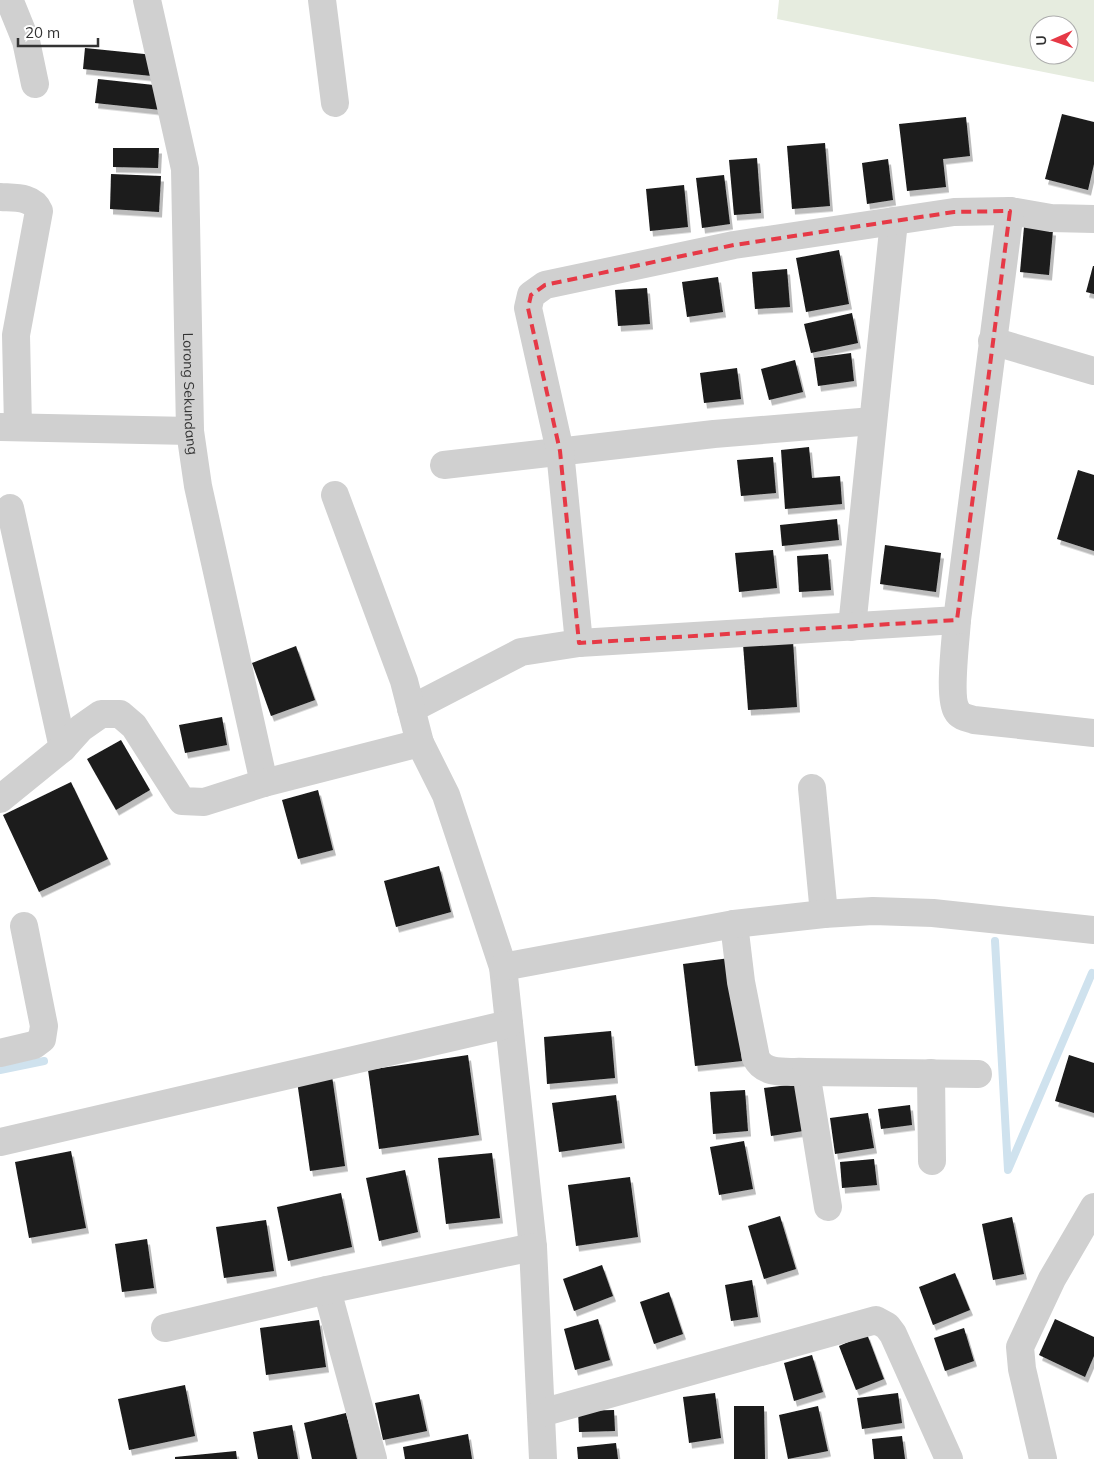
<svg xmlns="http://www.w3.org/2000/svg" width="1094" height="1459" font-family="Mulish,sans-serif">
<style>
.green{fill:#e6ecdf;fill-rule:evenodd}
.lines{fill:none;stroke-linecap:round;stroke-linejoin:round}
.stream{stroke:#cfe2ee;stroke-width:8}
.building{fill:#1a1a1a;filter:url(#shadow)}
.minor{stroke:#d0d0d0;stroke-width:28}
.marked{fill:none;stroke:#e63946;stroke-width:4;stroke-dasharray:10 6;stroke-linejoin:round}
.labels{text-anchor:middle;dominant-baseline:central;stroke-width:5;stroke-linejoin:round;paint-order:stroke}
.street-label{font-size:14px;fill:#333;stroke:#fff}
</style>
<defs>
<filter id="shadow"><feDropShadow dx="3" dy="5.5" stdDeviation="0" flood-color="#0004"/></filter>
</defs>
<rect width="100%" height="100%" fill="#fff"/>
<path class="green" d="M 779,0 L 1094,0 L 1094,82 L 777,19 ZM 1039,25 L 1069,25 L 1069,55 L 1039,55 Z"/>
<g class="lines">
<g class="stream">
<path d="M 995,941 L 1008,1170 L 1092,973 L 1094,974"/>
<path d="M 0,1070 L 44,1061"/>
</g>
</g>
<g class="building">
<path d="M 85,48 L 154,55 L 152,76 L 83,69 Z"/>
<path d="M 98,79 L 163,86 L 161,110 L 95,103 Z"/>
<path d="M 1062,114 L 1094,122 L 1094,164 L 1088,190 L 1045,179 Z"/>
<path d="M 966,117 L 970,156 L 943,159 L 946,187 L 907,191 L 899,124 Z"/>
<path d="M 825,143 L 830,206 L 792,209 L 787,146 Z"/>
<path d="M 113,148 L 159,148 L 158,168 L 113,167 Z"/>
<path d="M 757,158 L 761,213 L 734,215 L 729,160 Z"/>
<path d="M 888,159 L 893,200 L 867,204 L 862,163 Z"/>
<path d="M 111,174 L 161,176 L 159,212 L 110,209 Z"/>
<path d="M 724,175 L 730,224 L 702,228 L 696,178 Z"/>
<path d="M 684,185 L 688,227 L 650,231 L 646,189 Z"/>
<path d="M 1024,227 L 1053,230 L 1049,275 L 1020,272 Z"/>
<path d="M 839,250 L 849,304 L 806,312 L 796,258 Z"/>
<path d="M 1093,266 L 1094,266 L 1094,294 L 1086,292 Z"/>
<path d="M 787,269 L 790,307 L 755,309 L 752,272 Z"/>
<path d="M 718,277 L 723,312 L 687,317 L 682,282 Z"/>
<path d="M 647,288 L 650,324 L 618,326 L 615,290 Z"/>
<path d="M 852,313 L 858,343 L 811,353 L 804,324 Z"/>
<path d="M 851,353 L 854,381 L 818,386 L 814,358 Z"/>
<path d="M 795,360 L 803,392 L 769,400 L 761,369 Z"/>
<path d="M 737,368 L 741,399 L 704,403 L 700,373 Z"/>
<path d="M 809,447 L 812,478 L 840,476 L 842,504 L 785,509 L 781,450 Z"/>
<path d="M 773,457 L 776,493 L 741,496 L 737,460 Z"/>
<path d="M 1078,470 L 1094,475 L 1094,551 L 1057,539 Z"/>
<path d="M 837,519 L 839,540 L 782,546 L 780,525 Z"/>
<path d="M 885,545 L 941,553 L 936,592 L 880,584 Z"/>
<path d="M 773,550 L 777,588 L 739,592 L 735,553 Z"/>
<path d="M 828,554 L 831,590 L 799,592 L 797,556 Z"/>
<path d="M 793,641 L 797,707 L 748,710 L 743,644 Z"/>
<path d="M 296,646 L 315,700 L 271,716 L 252,663 Z"/>
<path d="M 222,717 L 227,745 L 185,753 L 179,725 Z"/>
<path d="M 121,740 L 150,790 L 116,810 L 87,759 Z"/>
<path d="M 71,782 L 108,859 L 39,892 L 3,815 Z"/>
<path d="M 318,790 L 333,850 L 298,859 L 282,800 Z"/>
<path d="M 439,866 L 451,912 L 396,927 L 384,881 Z"/>
<path d="M 730,958 L 742,1061 L 695,1066 L 683,964 Z"/>
<path d="M 611,1031 L 615,1078 L 547,1084 L 544,1037 Z"/>
<path d="M 468,1055 L 479,1135 L 379,1149 L 368,1070 Z"/>
<path d="M 1069,1055 L 1094,1063 L 1094,1113 L 1055,1101 Z"/>
<path d="M 332,1076 L 345,1166 L 310,1171 L 297,1081 Z"/>
<path d="M 796,1084 L 803,1131 L 771,1136 L 764,1088 Z"/>
<path d="M 745,1090 L 748,1131 L 713,1134 L 710,1092 Z"/>
<path d="M 616,1095 L 622,1143 L 559,1152 L 552,1103 Z"/>
<path d="M 910,1105 L 912,1125 L 881,1129 L 878,1109 Z"/>
<path d="M 868,1113 L 874,1148 L 835,1154 L 830,1118 Z"/>
<path d="M 744,1141 L 753,1189 L 719,1195 L 710,1147 Z"/>
<path d="M 71,1151 L 86,1228 L 29,1238 L 15,1162 Z"/>
<path d="M 492,1153 L 500,1218 L 446,1224 L 438,1158 Z"/>
<path d="M 874,1159 L 877,1185 L 842,1188 L 840,1162 Z"/>
<path d="M 405,1170 L 418,1232 L 379,1241 L 366,1178 Z"/>
<path d="M 630,1177 L 638,1237 L 576,1246 L 568,1185 Z"/>
<path d="M 341,1193 L 352,1247 L 288,1261 L 277,1207 Z"/>
<path d="M 780,1216 L 796,1269 L 764,1279 L 748,1226 Z"/>
<path d="M 1012,1217 L 1024,1274 L 993,1280 L 982,1224 Z"/>
<path d="M 266,1220 L 274,1271 L 224,1278 L 216,1227 Z"/>
<path d="M 147,1239 L 154,1288 L 122,1292 L 115,1244 Z"/>
<path d="M 602,1265 L 613,1296 L 574,1311 L 563,1279 Z"/>
<path d="M 955,1273 L 970,1310 L 933,1325 L 919,1287 Z"/>
<path d="M 752,1280 L 758,1317 L 731,1321 L 725,1285 Z"/>
<path d="M 669,1292 L 683,1334 L 654,1344 L 640,1302 Z"/>
<path d="M 598,1319 L 610,1360 L 575,1370 L 564,1329 Z"/>
<path d="M 1055,1319 L 1094,1337 L 1094,1356 L 1085,1377 L 1039,1355 Z"/>
<path d="M 319,1320 L 326,1367 L 266,1375 L 260,1328 Z"/>
<path d="M 964,1328 L 974,1361 L 945,1371 L 934,1338 Z"/>
<path d="M 867,1334 L 884,1379 L 856,1390 L 839,1346 Z"/>
<path d="M 812,1355 L 823,1392 L 794,1401 L 784,1363 Z"/>
<path d="M 185,1385 L 195,1436 L 129,1450 L 118,1399 Z"/>
<path d="M 715,1393 L 721,1438 L 689,1443 L 683,1397 Z"/>
<path d="M 898,1393 L 902,1423 L 862,1429 L 857,1398 Z"/>
<path d="M 419,1394 L 427,1431 L 383,1440 L 375,1403 Z"/>
<path d="M 734,1406 L 764,1406 L 765,1459 L 734,1459 Z"/>
<path d="M 818,1406 L 828,1451 L 788,1459 L 779,1415 Z"/>
<path d="M 614,1410 L 615,1431 L 579,1432 L 578,1411 Z"/>
<path d="M 346,1413 L 357,1459 L 312,1459 L 304,1423 Z"/>
<path d="M 292,1425 L 298,1459 L 258,1459 L 253,1432 Z"/>
<path d="M 468,1434 L 472,1459 L 405,1459 L 403,1447 Z"/>
<path d="M 902,1436 L 905,1459 L 874,1459 L 872,1439 Z"/>
<path d="M 616,1443 L 618,1459 L 578,1459 L 577,1447 Z"/>
<path d="M 236,1451 L 237,1459 L 175,1459 L 175,1457 Z"/>
</g>
<g class="lines">
<g class="minor">
<path id="s1" d="M 147,0 L 185,169 L 190,431 L 198,486 L 264,783"/>
<path d="M 322,0 L 335,103"/>
<path d="M 11,4 L 26,41 L 35,84"/>
<path d="M 0,197 C 14,198 33,196 39,211 L 16,335 L 18,427"/>
<path d="M 992,341 L 1094,371"/>
<path d="M 0,427 L 190,431"/>
<path d="M 444,465 L 714,434 L 873,421"/>
<path d="M 10,508 L 63,748"/>
<path d="M 957,620 C 956,638 948,698 957,711 C 960,717 968,718 974,720 L 1094,733"/>
<path d="M 852,627 L 894,221"/>
<path d="M 579,643 L 560,451 L 528,308 L 531,295 L 545,285 L 734,245 L 954,212 L 1010,211 L 1051,218 L 1094,219"/>
<path d="M 411,709 L 521,652 L 579,643 L 957,620 L 1010,211"/>
<path d="M 420,743 L 446,795 L 503,967 L 533,1247 L 543,1459"/>
<path d="M 812,788 L 824,914"/>
<path d="M 0,799 L 63,748 L 81,728 L 101,714 L 120,714 L 134,726 L 182,801 L 204,802 L 264,783 L 420,743 L 404,681 L 335,495"/>
<path d="M 734,924 L 741,982 L 756,1058 C 765,1076 788,1071 806,1072 L 828,1207"/>
<path d="M 503,967 L 734,924 L 824,914 L 873,911 L 933,913 L 1094,930"/>
<path d="M 0,1053 L 34,1045 L 42,1039 L 44,1026 L 24,926"/>
<path d="M 806,1072 L 978,1074"/>
<path d="M 931,1073 L 932,1161"/>
<path d="M 0,1142 L 509,1024"/>
<path d="M 327,1290 L 373,1459"/>
<path d="M 165,1328 L 327,1290 L 533,1247"/>
<path d="M 541,1413 L 876,1320 L 887,1326 L 893,1334 L 949,1459"/>
<path d="M 1043,1459 L 1022,1369 L 1020,1347 L 1052,1279 L 1094,1207"/>
</g>
</g>
<path class="marked" d="M 1010,211 L 957,620 L 579,643 L 560,451 L 528,308 L 531,295 L 545,285 L 734,245 L 954,212 Z"/>
<g class="labels">
<g class="street-label">
<text stroke="none"><textPath href="#s1" startOffset="398">Lorong Sekundang</textPath></text>
</g>
</g>
<g transform="translate(1054 40) rotate(268)"><circle r="24" fill="#ffffff" stroke="#adadad"/>
<path d="M0-4L9 19L0 12L-9 19Z" fill="#e63946"/>
<text y="-8" font-size="14" font-weight="bold" text-anchor="middle" fill="#333333">U</text>
</g>
<path d="M18 38v8h80v-8" fill="none" stroke="#333333" stroke-width="2.5"/>
<text x="25" y="38" font-size="15" fill="#333333" stroke="#ffffff" stroke-width="4" paint-order="stroke">20 m</text>
</svg>
